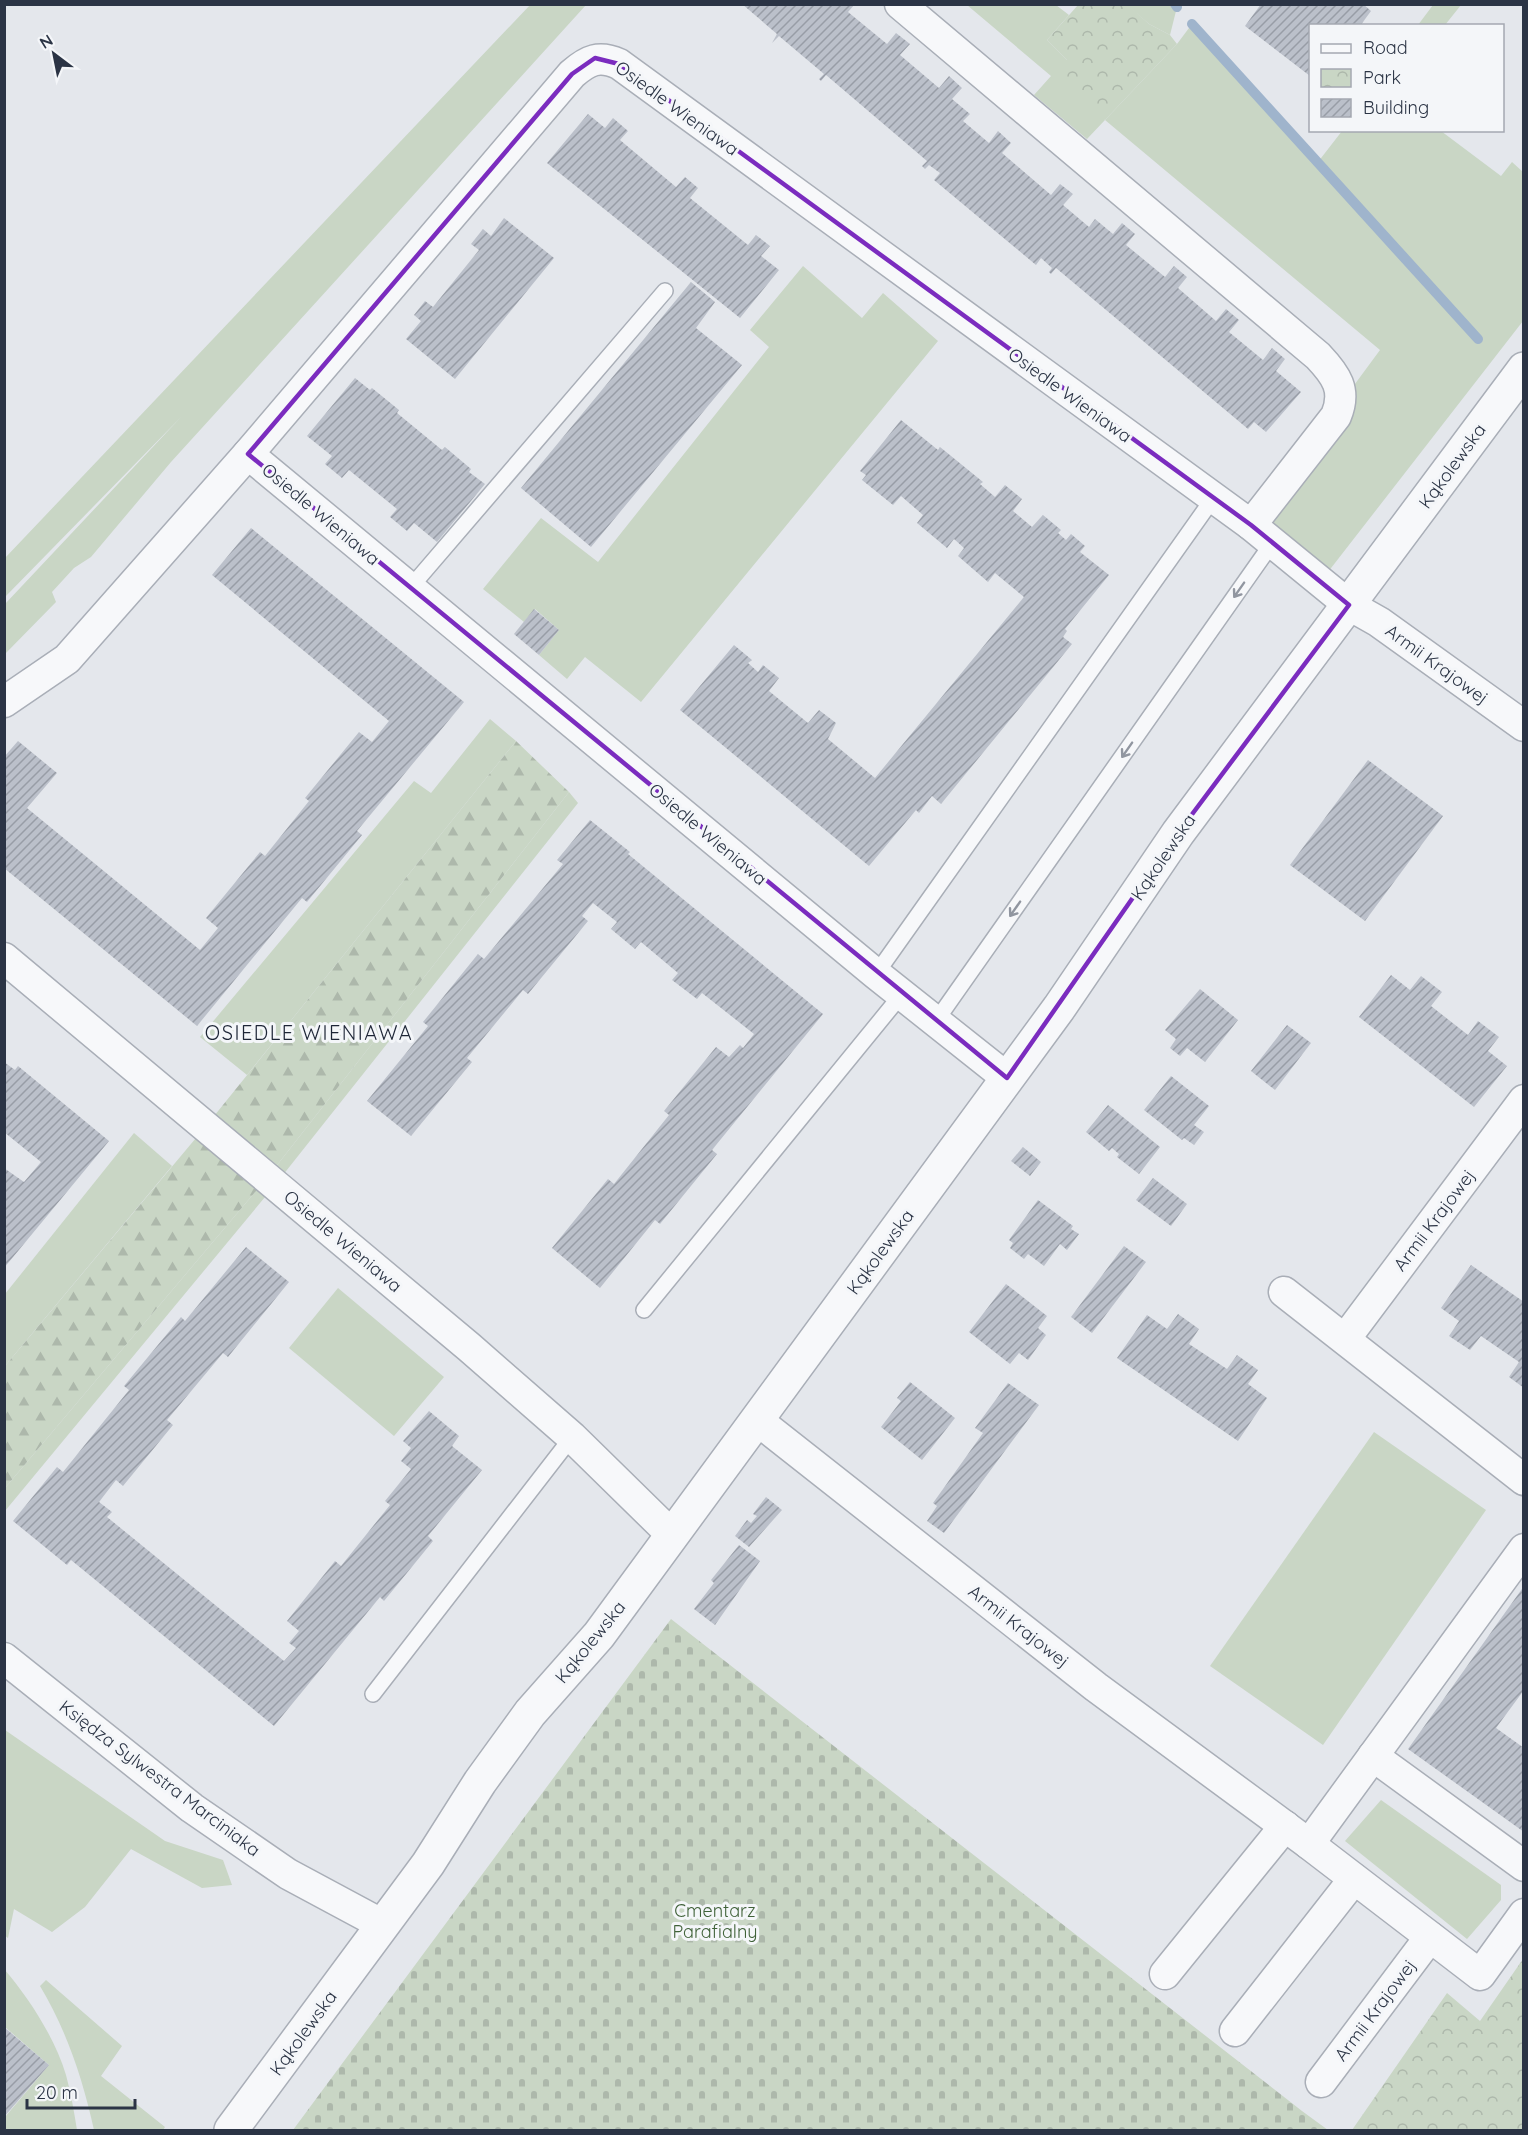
<svg xmlns="http://www.w3.org/2000/svg" width="1528" height="2135" font-family="Quicksand,sans-serif">
<style>
.green{fill:#c9d6c5}
.forest{fill:url(#forest-firs)}
.cemetery{fill:url(#cemetery-stones)}
.park{fill:url(#park-crowns)}
.lines{fill:none;stroke-linecap:round;stroke-linejoin:round}
.stream{stroke:#9fb4cc;stroke-width:10}
.building{fill:url(#building-hatch)}
.service-casing{stroke:#a9aeb7;stroke-width:18}
.minor-casing{stroke:#a9aeb7;stroke-width:33}
.tertiary-casing{stroke:#a9aeb7;stroke-width:36}
.service{stroke:#f7f8fa;stroke-width:15}
.minor{stroke:#f7f8fa;stroke-width:30}
.tertiary{stroke:#f7f8fa;stroke-width:33}
.oneway{stroke:#9196a0}
.marked{fill:none;stroke:#7b2cbf;stroke-width:4.5;stroke-linejoin:round}
.labels{text-anchor:middle;dominant-baseline:central;stroke-width:6;stroke-linejoin:round;paint-order:stroke}
.street-label{font-size:18px;fill:#2b3445;stroke:#f4f6f9}
.park-label{font-size:18px;fill:#3f6138;stroke:#f4f6f9}
.neighbourhood-label{font-size:20px;letter-spacing:1.5px;fill:#1d2536;stroke:#f4f6f9}
</style>
<defs>
<pattern id="forest-firs" width="22" height="20" patternUnits="userSpaceOnUse" patternTransform="scale(1.5)"><rect width="22" height="20" fill="#c9d6c5"/><path d="M5 1l3.5 6h-7zM16 11l3.5 6h-7z" fill="#adb8ab"/></pattern>
<pattern id="cemetery-stones" width="16" height="16" patternUnits="userSpaceOnUse" patternTransform="scale(1.5)"><rect width="16" height="16" fill="#c9d6c5"/><path d="M2 7V4a2 2 0 0 1 4 0v3zM10 15v-3a2 2 0 0 1 4 0v3z" fill="#adb8ab"/></pattern>
<pattern id="park-crowns" width="20" height="18" patternUnits="userSpaceOnUse" patternTransform="scale(1.5)"><rect width="20" height="18" fill="#c9d6c5"/><path d="M2 6a3 3 0 1 1 6 0M12 15a3 3 0 1 1 6 0" fill="none" stroke="#adb8ab"/></pattern>
<pattern id="building-hatch" width="6" height="6" patternUnits="userSpaceOnUse" patternTransform="scale(1.5)"><rect width="6" height="6" fill="#bbc0ca"/><path d="M-1 1l2-2M0 6l6-6M5 7l2-2" fill="none" stroke="#989da6"/></pattern>
</defs>
<rect width="100%" height="100%" fill="#e4e7ec"/>
<g class="green">
<path d="M 531,4 L 586,5 L 171,462 L 91,557 L 74,568 L 52,592 L 56,602 L 5,654 L 5,604 L 182,416 L 5,597 L 5,558 Z"/>
<path d="M 967,5 L 1056,5 L 1069,15 L 1047,40 L 1067,60 L 1105,120 L 1177,44 L 1192,24 L 1318,162 L 1342,131 L 1441,131 L 1501,176 L 1512,162 L 1523,172 L 1523,321 L 1321,581 L 1251,525 L 1380,350 L 1105,120 L 1087,139 L 1034,95 L 1051,76 Z"/>
<path d="M 1127,5 L 1175,5 L 1177,7 L 1170,35 L 1149,24 Z"/>
<path d="M 1433,5 L 1433,4 L 1461,5 L 1445,25 L 1418,25 Z"/>
<path d="M 803,266 L 862,318 L 883,293 L 938,341 L 641,702 L 585,657 L 567,679 L 539,655 L 559,630 L 535,609 L 524,622 L 483,589 L 541,518 L 598,562 L 769,347 L 750,330 Z"/>
<path d="M 490,719 L 516,741 L 247,1075 L 200,1037 L 414,781 L 431,793 Z"/>
<path d="M 569,792 L 578,803 L 275,1185 L 5,1511 L 5,1488 L 267,1178 Z"/>
<path d="M 134,1133 L 172,1166 L 5,1366 L 5,1294 Z"/>
<path d="M 338,1288 L 444,1377 L 394,1436 L 289,1348 Z"/>
<path d="M 1374,1432 L 1486,1510 L 1323,1745 L 1210,1666 Z"/>
<path d="M 5,1730 L 165,1841 L 223,1860 L 232,1885 L 202,1888 L 131,1849 L 85,1907 L 52,1932 L 14,1909 L 8,1938 L 4,1935 Z"/>
<path d="M 1381,1800 L 1501,1885 L 1501,1900 L 1467,1939 L 1345,1841 Z"/>
<path d="M 4,1969 C 29,1998 55,2038 66,2075 C 71,2093 74,2112 77,2130 L 5,2130 L 5,2117 L 49,2065 L 5,2027 Z"/>
<path d="M 46,1980 L 122,2046 L 101,2076 L 165,2127 L 163,2130 L 94,2130 C 83,2080 67,2031 40,1986 Z"/>
</g>
<path class="forest" d="M 516,741 L 569,792 L 267,1178 L 5,1488 L 5,1366 L 206,1126 Z"/>
<path class="cemetery" d="M 671,1619 L 1302,2111 L 1328,2130 L 293,2130 Z"/>
<g class="park">
<path d="M 1127,4 L 1149,24 L 1170,35 L 1177,44 L 1105,120 L 1051,76 L 1067,60 L 1047,40 L 1078,5 Z"/>
<path d="M 1523,1959 L 1523,2130 L 1352,2130 L 1447,1993 L 1480,2021 Z"/>
</g>
<g class="lines">
<g class="stream">
<path d="M 1175,4 L 1177,7"/>
<path d="M 1192,24 L 1478,339"/>
</g>
</g>
<g class="building">
<path d="M 742,4 L 855,4 L 848,12 L 887,44 L 896,33 L 910,44 L 900,55 L 939,88 L 949,76 L 962,88 L 952,99 L 970,114 L 963,121 L 989,143 L 998,131 L 1011,143 L 1002,153 L 1051,195 L 1060,184 L 1073,194 L 1063,205 L 1089,227 L 1095,219 L 1113,234 L 1122,223 L 1135,234 L 1126,245 L 1165,277 L 1174,266 L 1187,277 L 1178,288 L 1216,321 L 1226,309 L 1239,320 L 1229,332 L 1263,360 L 1272,348 L 1285,359 L 1276,371 L 1301,392 L 1266,432 L 1254,422 L 1248,429 L 1056,268 L 1051,274 L 1049,272 L 1052,268 L 1041,258 L 1036,265 L 934,180 L 940,173 L 929,165 L 925,169 L 922,166 L 927,161 L 826,75 L 821,81 L 819,79 L 824,74 L 779,36 L 772,43 L 777,34 Z"/>
<path d="M 1261,4 L 1363,4 L 1371,11 L 1360,26 L 1310,26 L 1310,76 L 1245,26 Z"/>
<path d="M 588,114 L 605,128 L 613,118 L 628,131 L 620,140 L 676,187 L 685,177 L 698,188 L 690,198 L 748,245 L 756,235 L 770,246 L 761,256 L 779,270 L 740,318 L 547,163 Z"/>
<path d="M 504,218 L 554,258 L 455,379 L 406,339 L 421,321 L 414,315 L 425,301 L 433,307 L 479,250 L 471,244 L 483,229 L 491,236 Z"/>
<path d="M 691,282 L 715,302 L 696,328 L 742,365 L 591,547 L 521,488 Z"/>
<path d="M 355,378 L 370,390 L 372,388 L 399,410 L 397,413 L 442,450 L 445,447 L 471,469 L 469,472 L 485,484 L 437,542 L 414,523 L 407,531 L 390,517 L 397,509 L 349,470 L 342,478 L 325,464 L 332,456 L 307,436 Z"/>
<path d="M 901,420 L 938,450 L 940,447 L 983,482 L 980,484 L 995,497 L 1005,485 L 1022,499 L 1013,511 L 1032,527 L 1043,515 L 1061,530 L 1058,533 L 1066,540 L 1071,534 L 1085,546 L 1080,552 L 1109,575 L 1065,629 L 1067,631 L 1063,637 L 1072,644 L 941,804 L 932,796 L 919,813 L 916,810 L 869,866 L 680,710 L 734,645 L 752,660 L 748,663 L 758,672 L 763,665 L 779,678 L 769,691 L 808,723 L 819,710 L 836,723 L 828,739 L 875,778 L 1024,597 L 995,573 L 988,582 L 958,556 L 964,548 L 954,539 L 947,548 L 917,523 L 923,515 L 901,496 L 893,505 L 862,480 L 866,475 L 860,471 Z"/>
<path d="M 251,528 L 464,702 L 357,831 L 362,835 L 307,902 L 302,898 L 197,1026 L 4,868 L 4,757 L 18,741 L 57,773 L 27,808 L 200,950 L 218,928 L 206,918 L 260,852 L 265,856 L 309,801 L 305,798 L 359,732 L 372,742 L 389,721 L 212,575 Z"/>
<path d="M 534,609 L 559,630 L 539,655 L 514,634 Z"/>
<path d="M 1368,760 L 1443,816 L 1365,921 L 1290,865 Z"/>
<path d="M 590,820 L 630,852 L 628,854 L 823,1014 L 712,1150 L 717,1154 L 660,1224 L 655,1220 L 600,1288 L 552,1248 L 608,1179 L 614,1184 L 669,1115 L 664,1111 L 716,1047 L 729,1057 L 740,1045 L 743,1048 L 754,1034 L 702,993 L 697,999 L 672,980 L 678,973 L 641,942 L 635,949 L 611,929 L 617,922 L 593,903 L 582,916 L 588,921 L 528,994 L 523,990 L 467,1058 L 472,1062 L 411,1136 L 367,1101 L 428,1026 L 423,1022 L 478,954 L 484,959 L 563,864 L 557,860 Z"/>
<path d="M 1391,975 L 1410,990 L 1421,976 L 1442,992 L 1431,1006 L 1468,1035 L 1478,1021 L 1499,1037 L 1488,1051 L 1507,1066 L 1474,1107 L 1359,1017 Z"/>
<path d="M 1200,989 L 1238,1020 L 1205,1062 L 1187,1048 L 1180,1056 L 1170,1048 L 1176,1039 L 1165,1030 Z"/>
<path d="M 1287,1025 L 1311,1043 L 1275,1090 L 1251,1071 Z"/>
<path d="M 4,1062 L 15,1070 L 18,1066 L 109,1141 L 4,1268 L 4,1168 L 24,1182 L 41,1162 L 4,1132 Z"/>
<path d="M 1171,1076 L 1209,1106 L 1194,1125 L 1204,1132 L 1194,1145 L 1184,1138 L 1182,1140 L 1144,1110 Z"/>
<path d="M 1108,1105 L 1160,1147 L 1139,1174 L 1117,1157 L 1119,1154 L 1112,1148 L 1109,1151 L 1086,1132 Z"/>
<path d="M 1023,1147 L 1041,1162 L 1030,1176 L 1011,1161 Z"/>
<path d="M 1153,1178 L 1187,1204 L 1171,1226 L 1136,1200 Z"/>
<path d="M 1038,1200 L 1073,1226 L 1071,1229 L 1079,1234 L 1067,1250 L 1060,1244 L 1044,1266 L 1028,1254 L 1024,1259 L 1010,1248 L 1013,1243 L 1009,1240 Z"/>
<path d="M 1124,1246 L 1146,1262 L 1092,1333 L 1071,1317 Z"/>
<path d="M 246,1247 L 289,1282 L 228,1357 L 223,1353 L 167,1420 L 173,1425 L 123,1486 L 116,1480 L 99,1502 L 112,1512 L 107,1517 L 284,1661 L 296,1648 L 289,1643 L 299,1631 L 287,1621 L 335,1561 L 341,1566 L 390,1505 L 385,1501 L 411,1469 L 401,1461 L 411,1448 L 403,1441 L 429,1411 L 459,1436 L 452,1446 L 482,1470 L 428,1536 L 433,1541 L 384,1601 L 380,1597 L 274,1726 L 71,1560 L 67,1565 L 13,1521 L 57,1467 L 63,1472 L 129,1390 L 124,1386 L 181,1317 L 185,1321 Z"/>
<path d="M 1471,1265 L 1524,1302 L 1524,1388 L 1509,1377 L 1519,1362 L 1481,1336 L 1470,1350 L 1449,1336 L 1459,1321 L 1441,1308 Z"/>
<path d="M 1006,1284 L 1047,1316 L 1038,1328 L 1046,1335 L 1028,1360 L 1019,1353 L 1010,1364 L 969,1332 Z"/>
<path d="M 1178,1314 L 1199,1329 L 1189,1344 L 1227,1369 L 1237,1355 L 1258,1370 L 1248,1384 L 1267,1398 L 1238,1441 L 1117,1358 L 1147,1315 L 1167,1329 Z"/>
<path d="M 910,1382 L 955,1418 L 922,1460 L 881,1427 L 901,1401 L 897,1398 Z"/>
<path d="M 1008,1383 L 1039,1405 L 944,1533 L 927,1521 L 937,1506 L 933,1503 L 983,1433 L 975,1428 Z"/>
<path d="M 766,1497 L 782,1510 L 749,1547 L 735,1536 L 747,1520 L 751,1523 L 757,1516 L 753,1514 Z"/>
<path d="M 739,1545 L 760,1561 L 715,1625 L 694,1609 L 714,1583 L 711,1580 Z"/>
<path d="M 1524,1586 L 1524,1690 L 1496,1728 L 1524,1748 L 1524,1832 L 1408,1749 Z"/>
<path d="M 4,2027 L 49,2065 L 4,2117 Z"/>
</g>
<g class="lines">
<g class="service-casing">
<g id="service">
<path d="M 410,588 L 665,291"/>
<path d="M 876,974 L 1212,500"/>
<path d="M 936,1021 L 1273,542"/>
<path d="M 644,1310 L 902,994"/>
<path d="M 373,1694 L 572,1437"/>
</g>
</g>
<g class="minor-casing">
<g id="minor">
<path d="M 900,4 L 1318,356 C 1336,375 1347,390 1336,416 L 1251,525"/>
<path d="M 248,454 L 876,974 L 1007,1078"/>
<path d="M 4,702 L 67,659 L 248,454 L 572,74 C 588,60 599,55 619,64 L 1251,525 L 1349,605 L 1379,622 L 1524,726"/>
<path d="M 4,958 L 469,1347 L 572,1437 L 672,1535"/>
<path d="M 1284,1292 L 1524,1480"/>
<path d="M 1345,1339 L 1524,1100"/>
<path d="M 757,1420 L 1096,1687 L 1309,1844 L 1524,1549"/>
<path d="M 4,1658 L 192,1808 L 288,1874 L 383,1925"/>
<path d="M 1373,1756 L 1524,1866"/>
<path d="M 1309,1844 L 1480,1975 L 1524,1914"/>
<path d="M 1165,1974 L 1285,1826"/>
<path d="M 1235,2031 L 1354,1879"/>
<path d="M 1321,2082 L 1430,1937"/>
</g>
</g>
<g class="tertiary-casing">
<path id="tertiary" d="M 231,2130 L 428,1864 L 480,1782 L 530,1713 L 599,1635 L 1059,1008 L 1178,833 L 1524,369"/>
</g>
<use href="#service" class="service"/>
<use href="#minor" class="minor"/>
<use href="#tertiary" class="tertiary"/>
</g>
<defs><path id="oneway-shaft" d="M-6 0H5M1.5-3L5.5 0L1.5 3" fill="none" stroke-width="1.6" stroke-linecap="round" stroke-linejoin="round" transform="scale(1.5)"/></defs>
<g class="oneway">
<use href="#oneway-shaft" transform="translate(1239 590) rotate(125)"/>
<use href="#oneway-shaft" transform="translate(1127 750) rotate(125)"/>
<use href="#oneway-shaft" transform="translate(1015 909) rotate(125)"/>
</g>
<path class="marked" d="M 595,58 L 619,64 L 1251,525 L 1349,605 L 1178,833 L 1007,1078 L 248,454 L 572,74 Z"/>
<g class="labels">
<g class="street-label">
<text transform="translate(677 108) rotate(36)">Osiedle Wieniawa</text>
<text transform="translate(1070 395) rotate(36)">Osiedle Wieniawa</text>
<text transform="translate(1452 466) rotate(-54)">Kąkolewska</text>
<text transform="translate(321 514) rotate(40)">Osiedle Wieniawa</text>
<text transform="translate(1437 664) rotate(36)">Armii Krajowej</text>
<text transform="translate(708 834) rotate(40)">Osiedle Wieniawa</text>
<text transform="translate(1163 857) rotate(-56)">Kąkolewska</text>
<text transform="translate(1434 1220) rotate(-53)">Armii Krajowej</text>
<text transform="translate(343 1241) rotate(40)">Osiedle Wieniawa</text>
<text transform="translate(880 1252) rotate(-54)">Kąkolewska</text>
<text transform="translate(1019 1626) rotate(38)">Armii Krajowej</text>
<text transform="translate(590 1642) rotate(-51)">Kąkolewska</text>
<text transform="translate(160 1778) rotate(37)">Księdza Sylwestra Marciniaka</text>
<text transform="translate(1375 2010) rotate(-53)">Armii Krajowej</text>
<text transform="translate(303 2033) rotate(-54)">Kąkolewska</text>
</g>
<g class="park-label">
<text x="715" y="1910">Cmentarz<tspan x="715" dy="21">Parafialny</tspan></text>
</g>
<g class="neighbourhood-label">
<text x="309" y="1032">OSIEDLE WIENIAWA</text>
</g>
</g>
<rect width="1528" height="2135" fill="none" stroke="#2b3445" stroke-width="12"/>
<rect x="1309" y="24" width="195" height="108" fill="#f4f6f9" stroke="#a4a8b1" stroke-width="1.5"/>
<rect x="1321" y="44" width="30" height="9" fill="#f7f8fa" stroke="#a4a8b1" stroke-width="1.5"/>
<text x="1363" y="54" font-size="18" fill="#2b3445">Road</text>
<rect x="1321" y="69" width="30" height="18" fill="url(#park-crowns)" stroke="#a4a8b1" stroke-width="1.5"/>
<text x="1363" y="84" font-size="18" fill="#2b3445">Park</text>
<rect x="1321" y="99" width="30" height="18" fill="url(#building-hatch)" stroke="#a4a8b1" stroke-width="1.5"/>
<text x="1363" y="114" font-size="18" fill="#2b3445">Building</text>
<g transform="translate(54 54) rotate(328)" stroke="#f4f6f9" stroke-width="4.5" paint-order="stroke">
<path d="M0-4.5L10 22L0 15L-10 22Z" fill="#2b3445"/>
<text y="-9" font-size="16" font-weight="bold" text-anchor="middle" fill="#2b3445">N</text>
</g>
<path d="M27 2099v9h108v-9" fill="none" stroke="#2b3445" stroke-width="3"/>
<text x="36" y="2099" font-size="18" fill="#2b3445" stroke="#f4f6f9" stroke-width="4.5" paint-order="stroke">20 m</text>
</svg>
